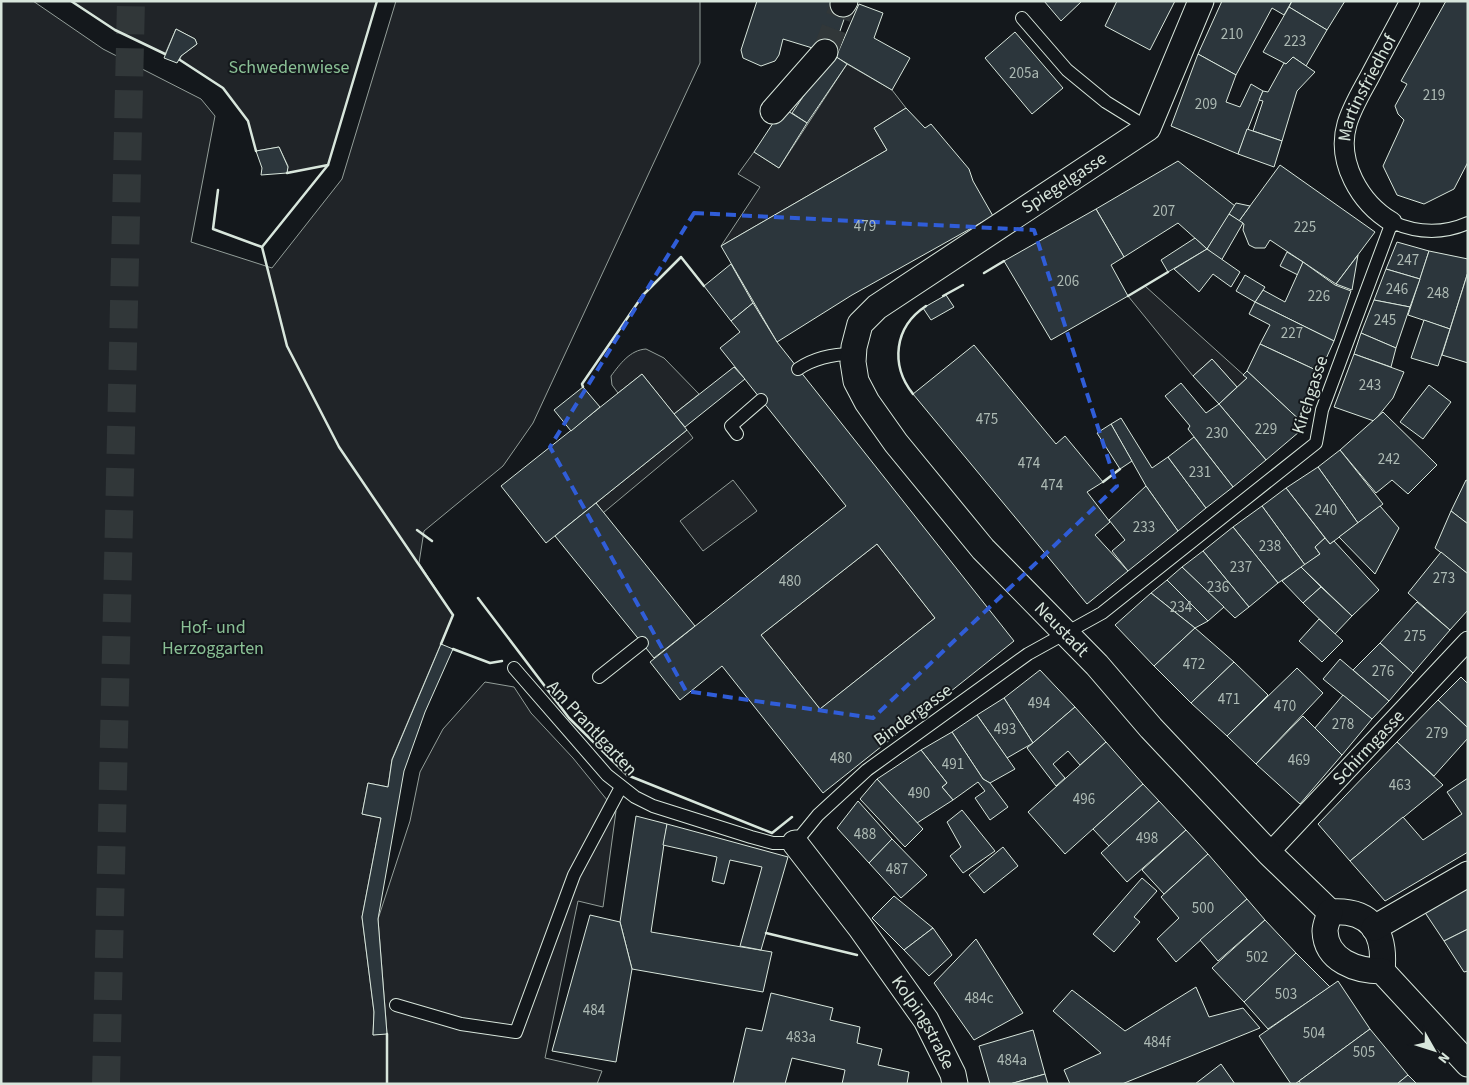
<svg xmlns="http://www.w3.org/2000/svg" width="1469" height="1085" font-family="'Source Sans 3',sans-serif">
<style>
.green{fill:#202428;stroke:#939e99}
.building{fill:#2c363c;stroke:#d8e6dc;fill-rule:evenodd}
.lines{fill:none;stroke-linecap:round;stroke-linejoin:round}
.minor-tunnel{stroke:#313739;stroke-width:25;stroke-dasharray:25 12;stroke-linecap:butt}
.secondary-tunnel{stroke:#313739;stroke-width:28;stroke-dasharray:28 14;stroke-linecap:butt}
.service-casing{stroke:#d8e6dc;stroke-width:14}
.pedestrian-casing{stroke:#d8e6dc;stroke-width:21}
.minor-casing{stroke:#d8e6dc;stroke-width:27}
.service{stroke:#14181c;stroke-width:12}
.pedestrian{stroke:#14181c;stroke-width:19}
.minor{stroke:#14181c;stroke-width:25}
.wall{stroke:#d8e6dc;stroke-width:2.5}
.marked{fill:none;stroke:#305dd8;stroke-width:4;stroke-dasharray:10 6;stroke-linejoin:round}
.labels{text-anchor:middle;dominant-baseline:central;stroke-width:4;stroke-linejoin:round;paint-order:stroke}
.number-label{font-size:15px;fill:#adbab4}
.park-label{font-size:18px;fill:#8ac095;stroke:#14181c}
.street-label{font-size:18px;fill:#d8e6dc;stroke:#14181c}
</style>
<rect width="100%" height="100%" fill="#14181c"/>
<g class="green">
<path d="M 1,1 L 33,1 L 103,49 L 201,99 L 215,116 L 191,242 L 272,268 L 342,179 L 396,1 L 700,1 L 700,63 L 533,423 L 503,466 L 424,531 L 419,563 L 453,615 L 392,759 L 388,787 L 368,783 L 362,814 L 381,818 L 362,917 L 374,1012 L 373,1035 L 387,1033 L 378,919 L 410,821 L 420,772 L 443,729 L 485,682 L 514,687 L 531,713 L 573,758 L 616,811 L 603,907 L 578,901 L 545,1058 L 602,1071 L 597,1084 L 1,1084 Z"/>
<path d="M 71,1 L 377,1 L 328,165 L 287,173 L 288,166 L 279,147 L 256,151 L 248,121 L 223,88 L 180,60 L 181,56 L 197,44 L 195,39 L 176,29 L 165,54 L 115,30 Z"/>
<path d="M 847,64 L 892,90 L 906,108 L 874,128 L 887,150 L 721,246 L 760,187 L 738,174 L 754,152 L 779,168 Z"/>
<path d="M 1145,286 L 1247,378 L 1237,387 L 1212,359 L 1193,376 L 1128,296 Z"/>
<path d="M 646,349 L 664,358 L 699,394 L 674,414 L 642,374 L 618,393 L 612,385 L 611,376 C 620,364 630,350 646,349 Z"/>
<path d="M 687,430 L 693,438 L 603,513 L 596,503 Z"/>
<path d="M 733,480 L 757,511 L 703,551 L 680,521 Z"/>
<path d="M 877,544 L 935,618 L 820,709 L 761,635 Z"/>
</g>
<g class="building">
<path d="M 757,1 L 836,1 L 849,5 L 832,54 L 783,39 L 779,55 L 775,61 L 761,66 L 743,58 L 741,50 Z"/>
<path d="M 1044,1 L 1082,1 L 1061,21 Z"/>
<path d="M 1117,1 L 1175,1 L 1150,50 L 1105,26 Z"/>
<path d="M 1222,1 L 1292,1 L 1284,15 L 1272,8 L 1236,75 L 1198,54 Z"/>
<path d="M 1292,1 L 1345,1 L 1327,30 L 1289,7 Z"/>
<path d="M 1446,1 L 1468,1 L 1468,162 L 1454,189 L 1424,204 L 1397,195 L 1383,166 L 1404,120 L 1398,114 L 1395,106 L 1407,84 L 1401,81 Z"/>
<path d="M 859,4 L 883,13 L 874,38 L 910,58 L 892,90 L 836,57 Z"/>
<path d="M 1289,7 L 1327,30 L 1306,66 L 1293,57 L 1286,64 L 1263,52 Z"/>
<path d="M 176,29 L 195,39 L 197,44 L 181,56 L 177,63 L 164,58 Z"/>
<path d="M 1015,32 L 1063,88 L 1032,114 L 985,58 Z"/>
<path d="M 832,54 L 847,64 L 807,123 L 792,113 Z"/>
<path d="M 1198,54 L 1236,75 L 1226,102 L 1240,107 L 1251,84 L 1263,91 L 1238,154 L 1171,126 Z"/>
<path d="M 1293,57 L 1315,72 L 1297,91 L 1282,141 L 1253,131 L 1263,101 L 1259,100 L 1263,91 L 1268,92 L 1284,63 L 1286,64 Z"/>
<path d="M 783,108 L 807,123 L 779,168 L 754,152 Z"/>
<path d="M 906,108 L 925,128 L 931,124 L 969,169 L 973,181 L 993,216 L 852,295 L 777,342 L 721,246 L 887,150 L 874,128 Z"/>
<path d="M 1247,129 L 1282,141 L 1274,167 L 1238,154 Z"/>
<path d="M 279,147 L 288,167 L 287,173 L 261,175 L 262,168 L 256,151 Z"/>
<path d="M 1178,161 L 1235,206 L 1207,249 L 1178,223 L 1124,257 L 1096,209 Z"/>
<path d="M 1280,165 L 1375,232 L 1336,284 L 1270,240 L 1265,248 L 1255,248 L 1249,245 L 1243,230 L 1244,224 L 1239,221 Z"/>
<path d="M 1236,203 L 1250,206 L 1239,221 L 1229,214 Z"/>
<path d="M 1096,209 L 1124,257 L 1111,265 L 1128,296 L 1051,340 L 1004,261 Z"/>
<path d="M 1229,214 L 1243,223 L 1221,261 L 1207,249 Z"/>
<path d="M 1195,238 L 1207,249 L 1168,272 L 1161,260 Z"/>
<path d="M 1397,242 L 1429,251 L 1420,279 L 1386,269 Z"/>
<path d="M 1207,249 L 1240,272 L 1231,287 L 1213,274 L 1199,292 L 1174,269 Z"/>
<path d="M 1429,251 L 1468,259 L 1468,272 L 1450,329 L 1408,315 Z"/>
<path d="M 1287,252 L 1303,262 L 1298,275 L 1280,266 Z"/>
<path d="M 1358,255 L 1352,290 L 1336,284 Z"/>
<path d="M 1303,262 L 1335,285 L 1351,291 L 1334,341 L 1255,302 L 1263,290 L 1285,302 Z"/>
<path d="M 731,264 L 753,303 L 731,321 L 704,286 Z"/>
<path d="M 1386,269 L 1420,279 L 1410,307 L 1374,300 Z"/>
<path d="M 1468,272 L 1468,363 L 1442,355 Z"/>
<path d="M 1245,275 L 1265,287 L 1255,302 L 1236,291 Z"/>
<path d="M 946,295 L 954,307 L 931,320 L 923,308 Z"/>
<path d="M 1374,300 L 1410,307 L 1396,348 L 1361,333 Z"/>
<path d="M 1255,302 L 1334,341 L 1320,372 L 1260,344 L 1270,325 L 1249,314 Z"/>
<path d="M 753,303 L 777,342 L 1014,641 L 823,793 L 722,666 L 680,700 L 650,662 L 846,506 L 720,348 L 740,332 L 731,321 ZM 877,544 L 935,618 L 820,709 L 761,635 Z"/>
<path d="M 1424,320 L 1450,329 L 1438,366 L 1411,358 Z"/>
<path d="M 1361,333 L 1396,348 L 1391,367 L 1354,354 Z"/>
<path d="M 1260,344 L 1320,372 L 1304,417 L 1306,426 L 1247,371 Z"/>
<path d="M 974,345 L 1056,444 L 1065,436 L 1103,482 L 1087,492 L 1110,522 L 1095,535 L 1128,571 L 1087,604 L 913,394 Z"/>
<path d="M 1354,354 L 1404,372 L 1393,398 L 1374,421 L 1334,407 Z"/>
<path d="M 1212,359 L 1237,387 L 1219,404 L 1193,376 Z"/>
<path d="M 734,367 L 745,379 L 685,427 L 674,414 Z"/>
<path d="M 1247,371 L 1306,426 L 1266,460 L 1219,404 L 1247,378 L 1243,375 Z"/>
<path d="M 642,374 L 687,430 L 546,543 L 501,486 Z"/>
<path d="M 1181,383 L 1206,413 L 1219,404 L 1266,460 L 1233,487 L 1188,429 L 1190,426 L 1165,396 Z"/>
<path d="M 1429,385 L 1451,402 L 1423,439 L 1400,422 Z"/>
<path d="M 583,387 L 600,407 L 571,431 L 554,410 Z"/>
<path d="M 1383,412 L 1437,465 L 1408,494 L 1392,480 L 1376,493 L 1340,450 Z"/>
<path d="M 1121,418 L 1152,468 L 1168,457 L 1206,508 L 1178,531 L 1146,486 L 1111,424 Z"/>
<path d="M 1111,424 L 1132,461 L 1120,469 L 1097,433 Z"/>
<path d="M 1194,437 L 1233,487 L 1206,508 L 1168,457 Z"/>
<path d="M 1340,450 L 1383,504 L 1358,523 L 1318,467 Z"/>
<path d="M 1318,467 L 1358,523 L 1330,544 L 1286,488 Z"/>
<path d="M 1466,480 L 1468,481 L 1468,524 L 1451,511 Z"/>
<path d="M 1146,486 L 1178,531 L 1128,571 L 1112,551 L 1125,540 L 1109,520 Z"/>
<path d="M 1286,488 L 1325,538 L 1315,547 L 1320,554 L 1305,565 L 1262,506 Z"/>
<path d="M 596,503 L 695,626 L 654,658 L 555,536 Z"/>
<path d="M 1262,506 L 1305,565 L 1278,583 L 1233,527 Z"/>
<path d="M 1380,506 L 1399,528 L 1375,574 L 1339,537 Z"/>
<path d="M 1451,511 L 1468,524 L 1468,574 L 1435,548 Z"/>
<path d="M 1233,527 L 1278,583 L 1249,607 L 1203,551 Z"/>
<path d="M 1325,538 L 1330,544 L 1334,541 L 1379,590 L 1352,616 L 1301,567 L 1320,554 L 1315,547 Z"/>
<path d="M 1203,551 L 1249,607 L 1235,618 L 1182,567 Z"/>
<path d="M 1441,552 L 1468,574 L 1468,610 L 1450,630 L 1408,593 Z"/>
<path d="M 1182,567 L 1224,607 L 1208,621 L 1167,580 Z"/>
<path d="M 1301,567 L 1321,587 L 1303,603 L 1282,581 Z"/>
<path d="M 1167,580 L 1208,621 L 1195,628 L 1151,593 Z"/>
<path d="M 1321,587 L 1352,616 L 1335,634 L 1303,603 Z"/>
<path d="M 1151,593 L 1195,628 L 1154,666 L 1115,625 Z"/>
<path d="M 1417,602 L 1450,630 L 1413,673 L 1380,643 Z"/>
<path d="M 1319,619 L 1343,641 L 1322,662 L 1299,641 Z"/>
<path d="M 1195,628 L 1234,662 L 1191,703 L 1154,666 Z"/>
<path d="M 1380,643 L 1413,673 L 1389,701 L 1353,670 Z"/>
<path d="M 441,644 L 453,649 L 425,712 L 404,771 L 378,919 L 387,1034 L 373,1035 L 374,1012 L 362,917 L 381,818 L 362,814 L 368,783 L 388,787 L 392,760 Z"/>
<path d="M 1340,659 L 1389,701 L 1372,719 L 1323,679 Z"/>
<path d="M 1234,662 L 1268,695 L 1227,736 L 1191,703 Z"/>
<path d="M 1297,668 L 1323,693 L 1256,764 L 1227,736 Z"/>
<path d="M 1040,670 L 1075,707 L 1033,743 L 1004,698 Z"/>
<path d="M 1461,677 L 1468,684 L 1468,728 L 1438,700 Z"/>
<path d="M 1343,695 L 1372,719 L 1342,755 L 1314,729 Z"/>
<path d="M 1004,698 L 1033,743 L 1007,758 L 977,715 Z"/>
<path d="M 1438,700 L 1468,728 L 1468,738 L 1434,776 L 1397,742 Z"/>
<path d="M 1075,707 L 1106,742 L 1080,765 L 1068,751 L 1053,764 L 1065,778 L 1056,786 L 1027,748 Z"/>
<path d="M 977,715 L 1015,769 L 990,783 L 983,779 L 952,732 Z"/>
<path d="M 1303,716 L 1342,755 L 1300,804 L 1256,764 Z"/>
<path d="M 952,732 L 983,779 L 990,783 L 1008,807 L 990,820 L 975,798 L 985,791 L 978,782 L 953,800 L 942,787 L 947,783 L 921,750 Z"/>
<path d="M 1106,742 L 1143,784 L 1065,854 L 1028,812 Z"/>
<path d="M 1397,742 L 1443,785 L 1350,861 L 1318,824 Z"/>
<path d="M 921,750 L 947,783 L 942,787 L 953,800 L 917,823 L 877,779 Z"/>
<path d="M 1468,778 L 1468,852 L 1385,901 L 1350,861 L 1403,817 L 1423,840 L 1462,814 L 1447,792 Z"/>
<path d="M 877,779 L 923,829 L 905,847 L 860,799 Z"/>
<path d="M 1143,784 L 1159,801 L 1109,846 L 1093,829 Z"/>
<path d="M 858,801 L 892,839 L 869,863 L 837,828 Z"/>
<path d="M 1159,801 L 1186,830 L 1127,882 L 1101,853 Z"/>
<path d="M 962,810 L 995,851 L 963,873 L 950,856 L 961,847 L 947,822 Z"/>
<path d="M 636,816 L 667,824 L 651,932 L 772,952 L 763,992 L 632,969 L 620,922 Z"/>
<path d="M 667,824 L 788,857 L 761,950 L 740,946 L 762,867 L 730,860 L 724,884 L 712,881 L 717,857 L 663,845 Z"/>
<path d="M 1186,830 L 1208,854 L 1164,894 L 1142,870 Z"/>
<path d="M 892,839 L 927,875 L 901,898 L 869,863 Z"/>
<path d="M 1003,847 L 1018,866 L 984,893 L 969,875 Z"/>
<path d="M 1208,854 L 1247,899 L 1176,962 L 1157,939 L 1179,918 L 1161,897 Z"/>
<path d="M 1142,878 L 1157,891 L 1134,917 L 1140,922 L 1114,952 L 1093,934 Z"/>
<path d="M 1468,882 L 1468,929 L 1444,941 L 1422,908 Z"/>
<path d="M 894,896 L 933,928 L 904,950 L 872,918 Z"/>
<path d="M 1247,899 L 1265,920 L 1218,961 L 1200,940 Z"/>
<path d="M 590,915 L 620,922 L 632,969 L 616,1062 L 552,1051 Z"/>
<path d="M 1265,920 L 1296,953 L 1244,1002 L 1212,968 Z"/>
<path d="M 933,928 L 952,955 L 929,976 L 904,950 Z"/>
<path d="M 1468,929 L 1468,971 L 1464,972 L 1444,941 Z"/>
<path d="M 976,939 L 1023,1013 L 974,1040 L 934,983 Z"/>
<path d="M 1296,953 L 1330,987 L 1268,1029 L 1244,1002 Z"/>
<path d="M 1338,981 L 1370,1029 L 1295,1084 L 1291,1084 L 1259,1036 Z"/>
<path d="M 1196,987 L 1209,1017 L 1243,1008 L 1260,1028 L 1122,1084 L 1070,1084 L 1064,1070 L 1101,1053 L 1053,1011 L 1072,990 L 1125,1031 Z"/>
<path d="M 771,993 L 833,1008 L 830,1020 L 860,1027 L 857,1043 L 882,1049 L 878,1065 L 909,1072 L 907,1084 L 842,1084 L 845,1070 L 792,1058 L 785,1084 L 733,1084 L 746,1028 L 762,1031 Z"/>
<path d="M 1370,1029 L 1408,1075 L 1397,1084 L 1301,1084 L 1299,1081 Z"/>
<path d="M 1033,1030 L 1045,1074 L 1010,1084 L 990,1084 L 979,1046 Z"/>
<path d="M 1221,1064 L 1235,1084 L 1195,1084 Z"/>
<path d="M 1045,1074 L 1048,1084 L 1010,1084 Z"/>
<path d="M 1408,1075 L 1417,1084 L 1397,1084 Z"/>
</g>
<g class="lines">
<path class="minor-tunnel" d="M 825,52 L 843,4"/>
<path class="secondary-tunnel" d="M 106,1084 L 131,1"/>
<g class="service-casing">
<g id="service">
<path d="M 1022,18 L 1067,70 L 1106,102 L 1148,128"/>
<path d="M 798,369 C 814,358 833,354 853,354"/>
<path d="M 737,434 L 731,426 L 761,400"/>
<path d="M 514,668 L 607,775 L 635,797 L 653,806 L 751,837 L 773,843 L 795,843 L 818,815 L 867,770 L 1028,654 L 1102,613 L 1316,443 L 1322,410 L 1392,222 C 1417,233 1443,234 1468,223"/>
<path d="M 599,677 L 642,643"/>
<path d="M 396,1005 L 461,1024 L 516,1032 L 574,875 L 621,787"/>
</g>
</g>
<g class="pedestrian-casing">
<g id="pedestrian">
<path id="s1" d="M 1392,222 C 1360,203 1336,162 1347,124 C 1352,107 1362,91 1370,76 C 1383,51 1397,26 1410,1"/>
<path id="s2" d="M 1269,853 L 1468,641"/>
</g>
</g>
<g class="minor-casing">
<g id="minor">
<path id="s3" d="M 1201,1 L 1148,128 L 877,307 L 860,324 L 854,347 L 853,362 L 856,381 L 867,402 L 896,443 L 983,549 L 1097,665 L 1151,728 L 1269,853 L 1330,912 C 1371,909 1386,932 1382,971"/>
<path d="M 843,4 L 845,1"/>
<path d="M 773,111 L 825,52"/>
<path id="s4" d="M 795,843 L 860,927 L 926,1020 L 953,1074 L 955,1084"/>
<path d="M 1330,912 C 1329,917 1325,925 1325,931 C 1326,961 1357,971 1382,971 L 1468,1064"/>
<path d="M 1374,928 L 1468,874"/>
</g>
</g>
<use href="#service" class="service"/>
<use href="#pedestrian" class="pedestrian"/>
<use href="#minor" class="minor"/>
<g class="wall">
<path d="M 71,1 L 115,30 L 165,54"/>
<path d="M 180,60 L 223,88 L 248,121 L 256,151"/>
<path d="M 287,173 L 328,165 L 377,1"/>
<path d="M 218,190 L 213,229 L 262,247 L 328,165"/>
<path d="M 262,247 L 287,346 L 339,447 L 453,615 L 441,644"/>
<path d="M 984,273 L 1004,261"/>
<path d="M 943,296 L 963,285"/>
<path d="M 1128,296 L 1168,272"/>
<path d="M 583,387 L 582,384 L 643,295 L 681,257 L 704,286"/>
<path d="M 913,394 C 890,365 894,327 926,306"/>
<path d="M 1103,482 L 1120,469"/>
<path d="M 417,530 L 432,541"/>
<path d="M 478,598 L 569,718 L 627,775 L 772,833 L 792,817"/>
<path d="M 453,649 L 490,663 L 502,661"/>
<path d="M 766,933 L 857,955"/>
<path d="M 387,1034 L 387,1084"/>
</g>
</g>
<path class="marked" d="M 694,213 L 1034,230 L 1117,486 L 873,718 L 686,691 L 550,447 Z"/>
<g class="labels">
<g class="number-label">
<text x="1232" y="34">210</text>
<text x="1295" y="41">223</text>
<text x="1024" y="73">205a</text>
<text x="1434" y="95">219</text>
<text x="1206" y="104">209</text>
<text x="1164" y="211">207</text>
<text x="865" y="226">479</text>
<text x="1305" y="227">225</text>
<text x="1408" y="260">247</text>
<text x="1068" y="281">206</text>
<text x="1397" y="289">246</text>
<text x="1438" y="293">248</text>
<text x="1319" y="296">226</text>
<text x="1385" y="320">245</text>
<text x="1292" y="333">227</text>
<text x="1370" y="385">243</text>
<text x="987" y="419">475</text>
<text x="1266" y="429">229</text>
<text x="1217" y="433">230</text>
<text x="1389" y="459">242</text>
<text x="1029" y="463">474</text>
<text x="1200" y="472">231</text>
<text x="1052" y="485">474</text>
<text x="1326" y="510">240</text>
<text x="1144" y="527">233</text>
<text x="1270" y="546">238</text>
<text x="1241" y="567">237</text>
<text x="1444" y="578">273</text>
<text x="790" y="581">480</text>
<text x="1218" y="587">236</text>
<text x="1181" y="607">234</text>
<text x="1415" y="636">275</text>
<text x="1194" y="664">472</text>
<text x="1383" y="671">276</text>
<text x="1229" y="699">471</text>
<text x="1039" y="703">494</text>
<text x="1285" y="706">470</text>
<text x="1343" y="724">278</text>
<text x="1005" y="729">493</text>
<text x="1437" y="733">279</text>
<text x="841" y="758">480</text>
<text x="1299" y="760">469</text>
<text x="953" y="764">491</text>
<text x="1400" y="785">463</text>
<text x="919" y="793">490</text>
<text x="1084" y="799">496</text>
<text x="865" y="834">488</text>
<text x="1147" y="838">498</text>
<text x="897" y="869">487</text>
<text x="1203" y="908">500</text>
<text x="1257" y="957">502</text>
<text x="1286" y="994">503</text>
<text x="979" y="998">484c</text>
<text x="594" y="1010">484</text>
<text x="1314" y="1033">504</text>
<text x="801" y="1037">483a</text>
<text x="1157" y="1042">484f</text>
<text x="1364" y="1052">505</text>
<text x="1012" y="1060">484a</text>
</g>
<g class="park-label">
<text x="289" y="67">Schwedenwiese</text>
<text x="213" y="627">Hof- und<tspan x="213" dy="21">Herzoggarten</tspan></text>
</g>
<g class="street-label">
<text stroke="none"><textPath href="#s1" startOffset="156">Martinsfriedhof</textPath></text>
<text transform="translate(1064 183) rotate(-33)">Spiegelgasse</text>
<text transform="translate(1310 395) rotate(-72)">Kirchgasse</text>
<text stroke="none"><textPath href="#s3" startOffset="868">Neustadt</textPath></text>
<text transform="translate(913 715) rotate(-36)">Bindergasse</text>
<text transform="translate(592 728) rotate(47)">Am Prantlgarten</text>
<text stroke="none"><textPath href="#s2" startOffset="145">Schirmgasse</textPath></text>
<text stroke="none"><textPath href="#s4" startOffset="221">Kolpingstraße</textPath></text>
</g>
</g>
<rect width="1469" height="1085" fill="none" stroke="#d8e6dc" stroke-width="5"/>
<g transform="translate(1434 1050) rotate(129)" stroke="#14181c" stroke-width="4" paint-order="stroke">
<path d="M0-4L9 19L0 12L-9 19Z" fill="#d8e6dc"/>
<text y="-8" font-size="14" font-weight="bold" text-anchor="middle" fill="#d8e6dc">N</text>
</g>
</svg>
